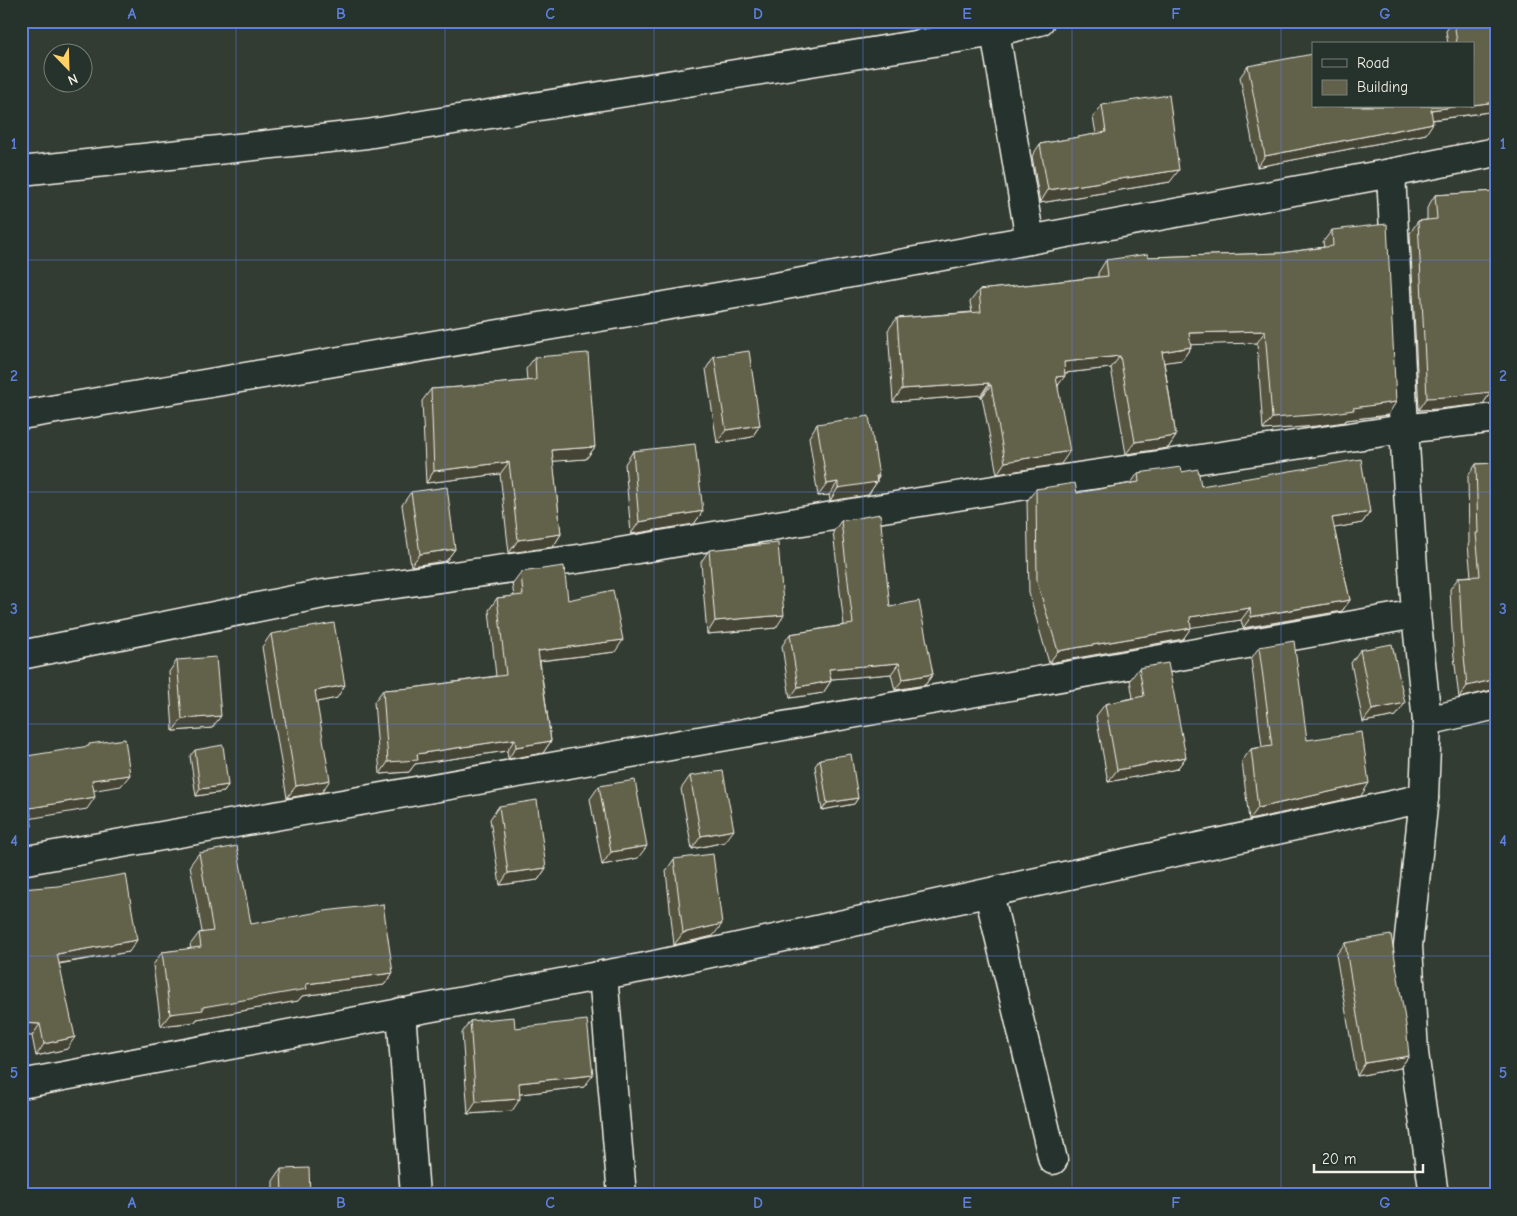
<svg xmlns="http://www.w3.org/2000/svg" width="1517" height="1216" font-family="'Comic Neue',sans-serif">
<style>
.lines{fill:none;stroke-linecap:round;stroke-linejoin:round}
.minor-casing{stroke:#f4f1e8;stroke-width:31}
.minor{stroke:#26332d;stroke-width:28}
.wall{fill:#545441;stroke:#f4f1e8}
.shaded-wall{fill:#454535;stroke:#f4f1e8}
.building{fill:#62624c;stroke:#f4f1e8}
.grid{fill:none;stroke:#5e7fdd;stroke-width:1;stroke-opacity:0.55}
.neatline{fill:none;stroke:#5e7fdd;stroke-width:2}
.grid-label{font-size:16px;text-anchor:middle;font-weight:bold;fill:#5e7fdd}
</style>
<rect width="100%" height="100%" fill="#323c33"/>
<filter id="ink" filterUnits="userSpaceOnUse"><feTurbulence type="fractalNoise" baseFrequency=".02" numOctaves="2"/><feDisplacementMap in="SourceGraphic" scale="10" xChannelSelector="R" yChannelSelector="G"/><feConvolveMatrix kernelMatrix="1 2 1 2 8 2 1 2 1" color-interpolation-filters="sRGB"/></filter>
<g filter="url(#ink)">
<g class="lines">
<g class="minor-casing">
<g id="minor">
<path d="M 995,32 L 1040,21"/>
<path d="M 21,171 L 367,134 L 995,32 L 1030,240"/>
<path d="M 1391,173 L 1404,429 L 1416,614 L 1427,721 L 1424,798 L 1408,946 L 1414,1053 L 1434,1195"/>
<path d="M 21,415 L 759,290 L 1391,173 L 1496,152"/>
<path d="M 21,655 L 323,594 L 585,558 L 790,523 L 1044,482 L 1404,429 L 1496,418"/>
<path d="M 1427,721 L 1496,705"/>
<path d="M 21,861 L 1416,614"/>
<path d="M 989,894 L 1053,1160"/>
<path d="M 603,975 L 622,1195"/>
<path d="M 401,1012 L 415,1195"/>
<path d="M 21,1084 L 646,967 L 1424,798"/>
</g>
</g>
<use href="#minor" class="minor"/>
</g>
<g class="wall">
<path d="M 1453,21 L 1496,21 L 1496,111 L 1433,120 L 1426,134 L 1257,167 L 1240,77 L 1248,66 L 1313,106 L 1473,106 L 1473,44 L 1448,44 L 1446,31 Z"/>
<path d="M 1102,105 L 1170,182 L 1040,203 L 1032,156 L 1040,144 L 1096,134 L 1093,117 Z"/>
<path d="M 1496,191 L 1496,392 L 1490,393 L 1483,404 L 1438,409 L 1419,410 L 1410,233 L 1418,221 L 1427,220 L 1427,208 L 1435,195 Z"/>
<path d="M 1332,230 L 1388,415 L 1346,420 L 1345,422 L 1317,426 L 1263,430 L 1257,343 L 1190,344 L 1191,347 L 1182,360 L 1164,362 L 1176,436 L 1168,448 L 1126,454 L 1111,368 L 1065,373 L 1058,386 L 1061,464 L 997,474 L 982,397 L 981,397 L 981,395 L 893,402 L 888,330 L 897,318 L 972,312 L 970,302 L 979,290 L 1098,277 L 1098,273 L 1106,260 L 1148,257 L 1281,253 L 1324,247 L 1323,242 Z"/>
<path d="M 714,356 L 760,425 L 752,437 L 717,443 L 706,369 Z"/>
<path d="M 535,357 L 595,447 L 586,459 L 553,461 L 561,534 L 553,547 L 509,553 L 500,474 L 426,483 L 422,401 L 431,389 L 460,387 L 527,381 L 526,369 Z"/>
<path d="M 817,424 L 879,476 L 877,479 L 877,482 L 868,495 L 830,501 L 829,495 L 818,496 L 809,437 Z"/>
<path d="M 633,451 L 703,511 L 694,524 L 631,534 L 625,464 Z"/>
<path d="M 1496,463 L 1496,690 L 1492,690 L 1459,698 L 1453,648 L 1450,589 L 1459,577 L 1471,576 L 1468,545 L 1469,543 L 1468,476 L 1476,464 Z"/>
<path d="M 1182,472 L 1201,486 L 1370,512 L 1362,523 L 1334,528 L 1350,600 L 1342,611 L 1247,628 L 1243,628 L 1241,620 L 1191,627 L 1183,639 L 1049,663 L 1029,593 L 1027,501 L 1036,489 L 1077,493 L 1131,483 L 1138,473 Z"/>
<path d="M 411,492 L 455,549 L 446,561 L 411,566 L 402,505 Z"/>
<path d="M 841,521 L 890,607 L 933,674 L 925,685 L 895,690 L 891,674 L 831,679 L 831,681 L 823,693 L 790,698 L 782,646 L 790,634 L 844,625 L 833,532 Z"/>
<path d="M 709,550 L 776,628 L 707,634 L 701,562 Z"/>
<path d="M 521,572 L 568,600 L 615,652 L 540,661 L 551,741 L 543,753 L 508,759 L 507,751 L 415,764 L 409,772 L 380,774 L 374,702 L 383,690 L 412,688 L 496,676 L 489,610 L 497,598 L 514,596 L 512,584 Z"/>
<path d="M 271,634 L 337,698 L 317,702 L 322,792 L 287,798 L 262,647 Z"/>
<path d="M 1259,647 L 1307,740 L 1361,796 L 1249,820 L 1242,761 L 1251,749 L 1262,747 L 1251,659 Z"/>
<path d="M 1360,650 L 1396,716 L 1363,722 L 1351,663 Z"/>
<path d="M 177,660 L 212,728 L 173,731 L 169,672 Z"/>
<path d="M 1139,668 L 1186,757 L 1177,769 L 1108,782 L 1096,716 L 1105,704 L 1133,698 L 1130,680 Z"/>
<path d="M 195,750 L 228,785 L 224,792 L 196,796 L 190,756 Z"/>
<path d="M 820,759 L 858,798 L 854,804 L 822,810 L 815,766 Z"/>
<path d="M 690,776 L 725,842 L 692,849 L 681,789 Z"/>
<path d="M 599,786 L 638,858 L 602,865 L 590,799 Z"/>
<path d="M 499,806 L 546,868 L 538,880 L 500,885 L 490,819 Z"/>
<path d="M 199,853 L 251,924 L 393,973 L 384,985 L 302,996 L 298,1001 L 197,1019 L 195,1022 L 161,1026 L 153,965 L 162,952 L 191,949 L 190,945 L 199,933 L 202,932 L 190,865 Z"/>
<path d="M 674,859 L 713,936 L 674,945 L 666,871 Z"/>
<path d="M 21,889 L 129,952 L 59,964 L 67,1049 L 36,1056 L 32,1036 Z"/>
<path d="M 1345,943 L 1409,1056 L 1400,1068 L 1357,1076 L 1336,955 Z"/>
<path d="M 470,1021 L 515,1028 L 584,1087 L 520,1094 L 512,1111 L 468,1114 L 462,1033 Z"/>
<path d="M 281,1169 L 310,1195 L 273,1195 L 273,1181 Z"/>
</g>
<g class="shaded-wall">
<path d="M 1496,102 L 1496,111 L 1423,121 L 1431,110 L 1461,106 L 1473,106 L 1473,105 Z"/>
<path d="M 1433,123 L 1426,134 L 1257,167 L 1265,156 Z"/>
<path d="M 1179,170 L 1170,182 L 1040,203 L 1048,190 Z"/>
<path d="M 1265,331 L 1257,343 L 1180,345 L 1189,333 Z"/>
<path d="M 1191,347 L 1182,360 L 1153,364 L 1162,352 Z"/>
<path d="M 1120,356 L 1111,368 L 1055,374 L 1064,362 Z"/>
<path d="M 1065,376 L 1056,388 L 1056,377 Z"/>
<path d="M 1496,381 L 1496,392 L 1490,393 L 1483,404 L 1438,409 L 1419,410 L 1427,398 Z"/>
<path d="M 989,383 L 981,395 L 893,402 L 902,389 Z"/>
<path d="M 989,385 L 991,385 L 982,397 L 981,397 Z"/>
<path d="M 1396,402 L 1388,415 L 1346,420 L 1345,422 L 1317,426 L 1263,430 L 1272,418 Z"/>
<path d="M 760,425 L 752,437 L 717,443 L 726,430 Z"/>
<path d="M 1176,436 L 1168,448 L 1126,454 L 1135,442 Z"/>
<path d="M 595,447 L 586,459 L 543,462 L 552,450 Z"/>
<path d="M 1070,451 L 1061,464 L 997,474 L 1005,462 Z"/>
<path d="M 509,462 L 500,474 L 426,483 L 434,471 Z"/>
<path d="M 876,476 L 879,476 L 874,483 L 877,482 L 868,495 L 830,501 L 838,488 Z"/>
<path d="M 838,482 L 829,495 L 818,496 L 827,484 Z"/>
<path d="M 703,511 L 694,524 L 631,534 L 639,522 Z"/>
<path d="M 1370,512 L 1362,523 L 1324,530 L 1332,518 Z"/>
<path d="M 561,534 L 553,547 L 509,553 L 518,540 Z"/>
<path d="M 455,549 L 446,561 L 411,566 L 420,554 Z"/>
<path d="M 1350,600 L 1342,611 L 1243,628 L 1251,617 Z"/>
<path d="M 1250,608 L 1241,620 L 1181,629 L 1190,617 Z"/>
<path d="M 784,615 L 776,628 L 707,634 L 715,621 Z"/>
<path d="M 1191,628 L 1183,639 L 1049,663 L 1058,651 Z"/>
<path d="M 623,640 L 615,652 L 530,662 L 538,651 Z"/>
<path d="M 899,663 L 891,674 L 821,680 L 829,669 Z"/>
<path d="M 933,674 L 925,685 L 895,690 L 903,679 Z"/>
<path d="M 1496,679 L 1496,690 L 1492,690 L 1459,698 L 1467,686 Z"/>
<path d="M 831,681 L 823,693 L 790,698 L 798,687 Z"/>
<path d="M 345,685 L 337,698 L 307,704 L 315,691 Z"/>
<path d="M 1405,703 L 1396,716 L 1363,722 L 1372,710 Z"/>
<path d="M 221,716 L 212,728 L 173,731 L 182,719 Z"/>
<path d="M 515,739 L 507,751 L 415,764 L 409,772 L 380,774 L 388,762 L 417,754 Z"/>
<path d="M 551,741 L 543,753 L 508,759 L 516,747 Z"/>
<path d="M 1186,757 L 1177,769 L 1108,782 L 1117,770 Z"/>
<path d="M 130,775 L 121,786 L 84,792 L 92,780 Z"/>
<path d="M 330,780 L 322,792 L 287,798 L 296,786 Z"/>
<path d="M 1369,783 L 1361,796 L 1249,820 L 1258,808 Z"/>
<path d="M 228,785 L 224,792 L 196,796 L 200,789 Z"/>
<path d="M 95,797 L 87,809 L 22,820 L 30,808 Z"/>
<path d="M 858,798 L 854,804 L 822,810 L 827,803 Z"/>
<path d="M 32,826 L 24,837 L 21,838 L 21,827 Z"/>
<path d="M 734,830 L 725,842 L 692,849 L 701,836 Z"/>
<path d="M 647,846 L 638,858 L 602,865 L 611,852 Z"/>
<path d="M 546,868 L 538,880 L 500,885 L 508,873 Z"/>
<path d="M 722,924 L 713,936 L 674,945 L 683,933 Z"/>
<path d="M 137,940 L 129,952 L 49,965 L 57,954 Z"/>
<path d="M 393,973 L 384,985 L 302,996 L 298,1001 L 197,1019 L 195,1022 L 161,1026 L 170,1014 L 306,984 Z"/>
<path d="M 21,1023 L 40,1024 L 32,1036 L 21,1035 Z"/>
<path d="M 75,1037 L 67,1049 L 36,1056 L 44,1044 Z"/>
<path d="M 1409,1056 L 1400,1068 L 1357,1076 L 1365,1063 Z"/>
<path d="M 593,1075 L 584,1087 L 511,1095 L 519,1083 Z"/>
<path d="M 520,1099 L 512,1111 L 468,1114 L 476,1102 Z"/>
</g>
<g class="building">
<path d="M 1454,21 L 1496,21 L 1496,102 L 1473,105 L 1473,44 L 1457,44 Z"/>
<path d="M 1313,54 L 1313,106 L 1461,106 L 1431,110 L 1433,123 L 1265,156 L 1248,66 Z"/>
<path d="M 1169,95 L 1179,170 L 1048,190 L 1040,144 L 1106,132 L 1102,105 Z"/>
<path d="M 1496,191 L 1496,381 L 1491,382 L 1491,392 L 1447,397 L 1427,398 L 1418,221 L 1437,219 L 1435,195 Z"/>
<path d="M 1387,224 L 1396,402 L 1353,408 L 1354,410 L 1326,414 L 1272,418 L 1265,331 L 1189,333 L 1191,347 L 1162,352 L 1176,436 L 1135,442 L 1120,356 L 1064,362 L 1065,376 L 1056,377 L 1070,451 L 1005,462 L 991,385 L 989,385 L 989,383 L 902,389 L 897,318 L 981,312 L 979,290 L 1108,276 L 1106,260 L 1148,254 L 1148,257 L 1281,253 L 1333,246 L 1332,230 Z"/>
<path d="M 749,351 L 760,425 L 726,430 L 714,356 Z"/>
<path d="M 588,353 L 595,447 L 552,450 L 561,534 L 518,540 L 509,462 L 434,471 L 431,389 L 460,387 L 536,380 L 535,357 Z"/>
<path d="M 869,416 L 879,476 L 876,476 L 877,482 L 838,488 L 838,482 L 827,484 L 817,424 Z"/>
<path d="M 695,444 L 703,511 L 639,522 L 633,451 Z"/>
<path d="M 1361,459 L 1370,512 L 1332,518 L 1350,600 L 1255,616 L 1251,617 L 1250,608 L 1190,617 L 1191,628 L 1058,651 L 1037,582 L 1036,489 L 1075,483 L 1077,493 L 1139,482 L 1138,473 L 1181,467 L 1182,472 L 1198,469 L 1201,486 Z"/>
<path d="M 1496,463 L 1496,679 L 1467,686 L 1462,636 L 1459,577 L 1480,576 L 1476,533 L 1478,533 L 1476,464 Z"/>
<path d="M 447,487 L 455,549 L 420,554 L 411,492 Z"/>
<path d="M 880,514 L 890,607 L 919,601 L 933,674 L 903,679 L 899,663 L 829,669 L 831,681 L 798,687 L 790,634 L 853,624 L 841,521 Z"/>
<path d="M 778,543 L 784,615 L 715,621 L 709,550 Z"/>
<path d="M 564,566 L 568,600 L 613,590 L 623,640 L 538,651 L 551,741 L 516,747 L 515,739 L 417,754 L 418,760 L 388,762 L 383,690 L 412,688 L 506,675 L 497,598 L 523,595 L 521,572 Z"/>
<path d="M 334,623 L 345,685 L 315,691 L 330,780 L 296,786 L 271,634 Z"/>
<path d="M 1294,641 L 1307,740 L 1362,732 L 1369,783 L 1258,808 L 1251,749 L 1272,746 L 1259,647 Z"/>
<path d="M 1392,644 L 1405,703 L 1372,710 L 1360,650 Z"/>
<path d="M 216,657 L 221,716 L 182,719 L 177,660 Z"/>
<path d="M 1168,663 L 1186,757 L 1117,770 L 1105,704 L 1144,696 L 1139,668 Z"/>
<path d="M 125,739 L 130,775 L 92,780 L 95,797 L 30,808 L 32,826 L 21,827 L 21,757 L 89,746 L 89,744 Z"/>
<path d="M 223,745 L 228,785 L 200,789 L 195,750 Z"/>
<path d="M 851,754 L 858,798 L 827,803 L 820,759 Z"/>
<path d="M 723,771 L 734,830 L 701,836 L 690,776 Z"/>
<path d="M 635,780 L 647,846 L 611,852 L 599,786 Z"/>
<path d="M 537,800 L 546,868 L 508,873 L 499,806 Z"/>
<path d="M 237,846 L 251,924 L 325,911 L 383,904 L 393,973 L 306,984 L 307,989 L 203,1007 L 203,1010 L 170,1014 L 162,952 L 201,947 L 199,933 L 213,931 L 199,853 Z"/>
<path d="M 713,854 L 722,924 L 683,933 L 674,859 Z"/>
<path d="M 126,874 L 137,940 L 57,954 L 75,1037 L 44,1044 L 40,1024 L 21,1023 L 21,889 L 58,886 Z"/>
<path d="M 1391,935 L 1406,1025 L 1409,1056 L 1365,1063 L 1345,943 Z"/>
<path d="M 514,1017 L 515,1028 L 587,1020 L 593,1075 L 519,1083 L 520,1099 L 476,1102 L 470,1021 Z"/>
<path d="M 309,1168 L 310,1195 L 282,1195 L 281,1169 Z"/>
</g>
</g>
<path class="grid" d="M 236,21 L 236,1195M 445,21 L 445,1195M 654,21 L 654,1195M 863,21 L 863,1195M 1072,21 L 1072,1195M 1281,21 L 1281,1195M 21,260 L 1496,260M 21,492 L 1496,492M 21,724 L 1496,724M 21,956 L 1496,956"/>
<rect width="1517" height="1216" fill="none" stroke="#26332d" stroke-width="55"/>
<rect x="1312" y="42" width="162" height="65" fill="#26332d" stroke="#787f78"/>
<rect x="1322" y="59" width="25" height="8" fill="#26332d" stroke="#787f78"/>
<text x="1357" y="68" font-size="15" fill="#f4f1e8">Road</text>
<rect x="1322" y="80" width="25" height="15" fill="#62624c" stroke="#787f78"/>
<text x="1357" y="92" font-size="15" fill="#f4f1e8">Building</text>
<g transform="translate(68 68) rotate(157)"><circle r="24" fill="#26332d" stroke="#787f78"/>
<path d="M0-4L9 19L0 12L-9 19Z" fill="#ffd166"/>
<text y="-8" font-size="14" font-weight="bold" text-anchor="middle" fill="#f4f1e8">N</text>
</g>
<path d="M1314 1164v8h109v-8" fill="none" stroke="#f4f1e8" stroke-width="2.5"/>
<text x="1322" y="1164" font-size="15" fill="#f4f1e8" stroke="#26332d" stroke-width="4" paint-order="stroke">20 m</text>
<rect x="28" y="28" width="1462" height="1160" class="neatline"/>
<g class="grid-label">
<text x="132" y="19">A</text>
<text x="341" y="19">B</text>
<text x="550" y="19">C</text>
<text x="758" y="19">D</text>
<text x="967" y="19">E</text>
<text x="1176" y="19">F</text>
<text x="1385" y="19">G</text>
<text x="14" y="149">1</text>
<text x="1503" y="149">1</text>
<text x="14" y="381">2</text>
<text x="1503" y="381">2</text>
<text x="14" y="614">3</text>
<text x="1503" y="614">3</text>
<text x="14" y="846">4</text>
<text x="1503" y="846">4</text>
<text x="14" y="1078">5</text>
<text x="1503" y="1078">5</text>
<text x="132" y="1208">A</text>
<text x="341" y="1208">B</text>
<text x="550" y="1208">C</text>
<text x="758" y="1208">D</text>
<text x="967" y="1208">E</text>
<text x="1176" y="1208">F</text>
<text x="1385" y="1208">G</text>
</g>
</svg>
